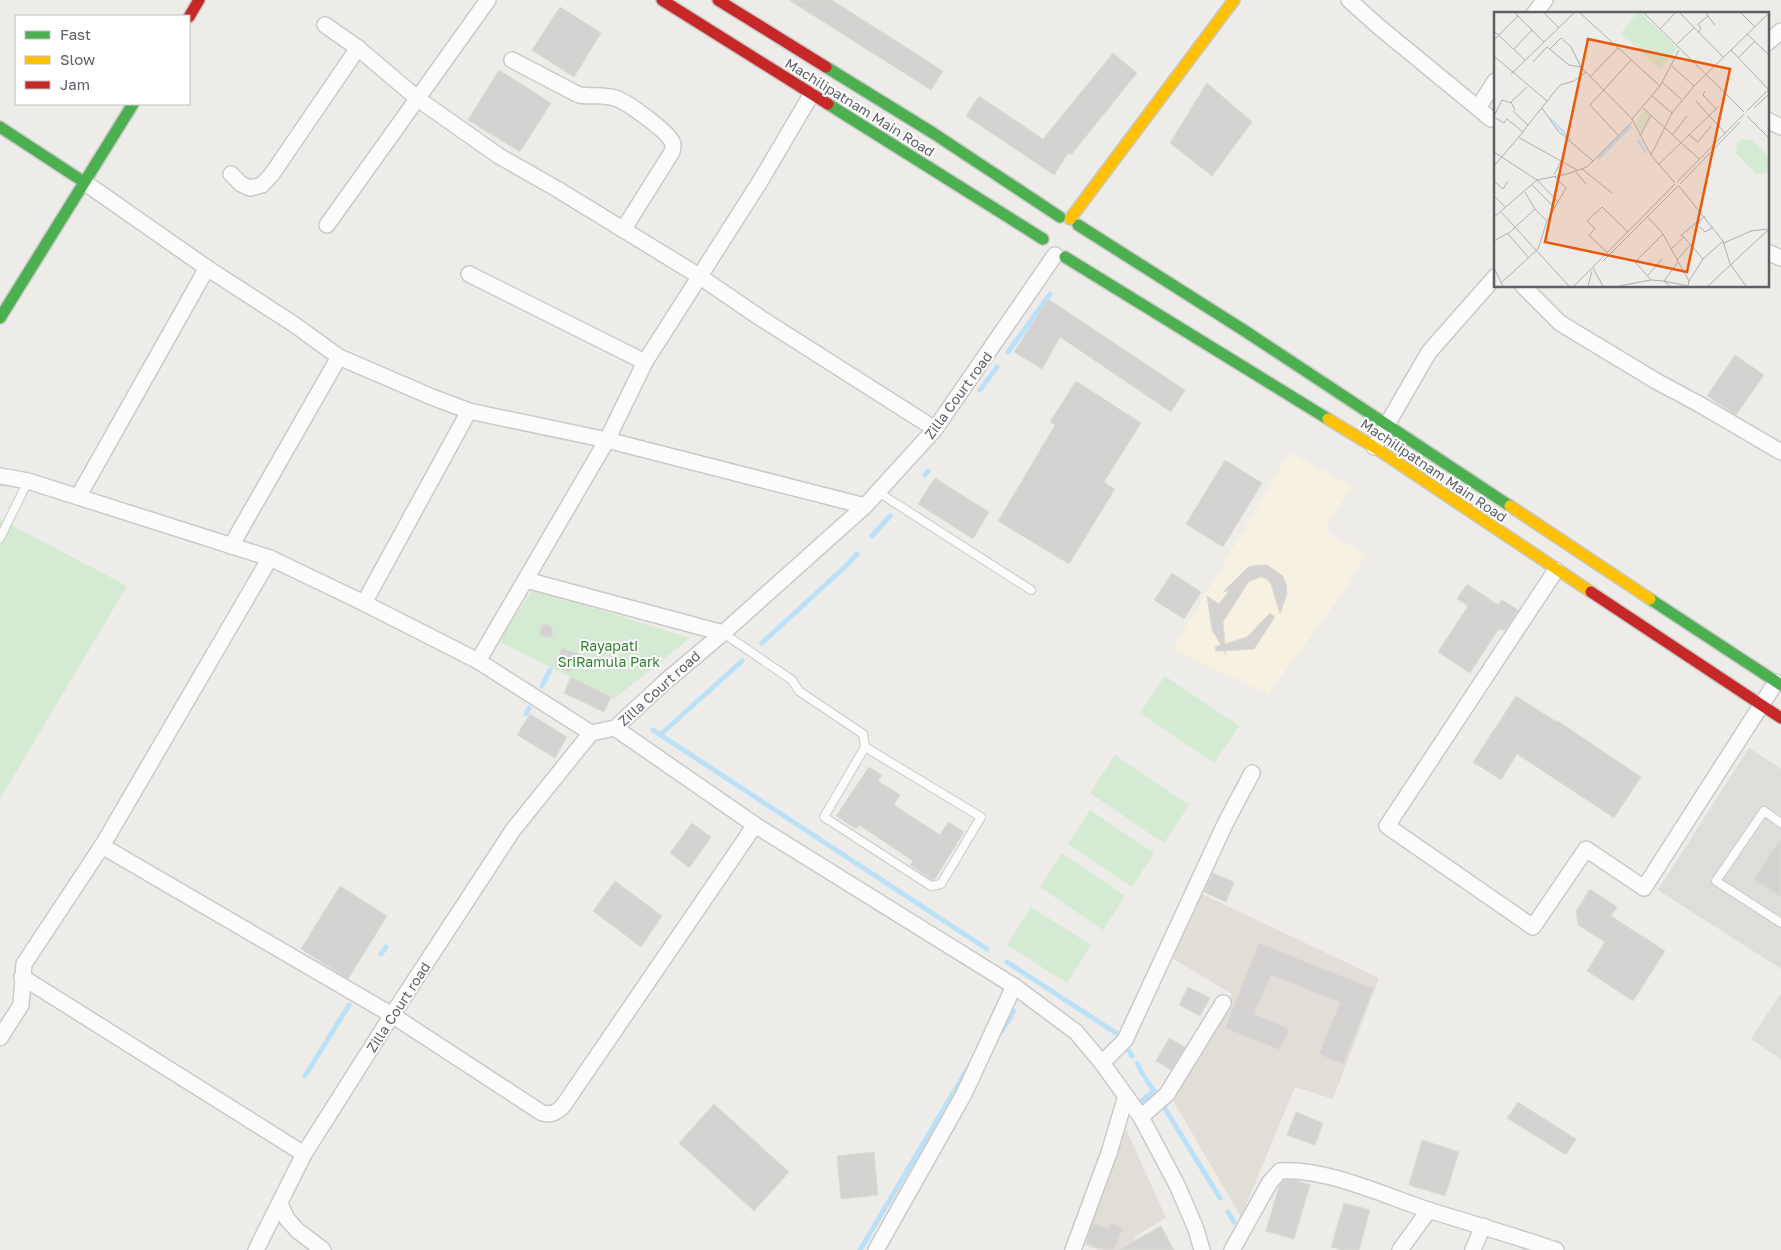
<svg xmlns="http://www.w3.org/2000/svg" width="1781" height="1250" font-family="'Golos Text',sans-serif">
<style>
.commercial{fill:#f7f1e1}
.industrial{fill:#deddd9}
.education{fill:#e1ded7}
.green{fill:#d5ead3}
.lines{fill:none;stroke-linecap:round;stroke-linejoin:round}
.stream{stroke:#bbe1f8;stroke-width:5}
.building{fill:#d4d3d1;stroke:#dcdbd7}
.lane-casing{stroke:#cacaca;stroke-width:10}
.street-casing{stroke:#cacaca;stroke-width:18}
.fast-casing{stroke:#c9c9c8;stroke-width:14}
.slow-casing{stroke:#c9c9c8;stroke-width:14}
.jam-casing{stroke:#c9c9c8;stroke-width:14}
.lane{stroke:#fcfcfc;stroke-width:8}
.street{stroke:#fcfcfc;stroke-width:15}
.fast{stroke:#4caf50;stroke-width:11}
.slow{stroke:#ffc107;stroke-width:11}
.jam{stroke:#c62828;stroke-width:11}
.labels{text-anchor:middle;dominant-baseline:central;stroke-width:4;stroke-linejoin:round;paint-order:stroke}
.street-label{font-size:14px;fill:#5d6166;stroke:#fff}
.park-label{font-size:14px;fill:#308230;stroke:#fff}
.inset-river{fill:none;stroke:#bbe1f8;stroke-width:2.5}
.inset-road{fill:none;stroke:#afb0b0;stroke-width:1}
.view{fill:#e8590c;fill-opacity:0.15;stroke:#e8590c;stroke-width:2.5}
.inset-edge{fill:none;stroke:#5d6166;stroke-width:2.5}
</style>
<rect width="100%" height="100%" fill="#edece8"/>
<path class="commercial" d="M 1290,452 L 1351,486 L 1325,530 L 1366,555 L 1345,590 L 1268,694 L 1173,649 Z"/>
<g class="industrial">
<path d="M 1749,748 L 1781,769 L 1781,969 L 1658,890 Z"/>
<path d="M 1781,993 L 1781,1059 L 1751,1039 Z"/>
</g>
<g class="education">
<path d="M 1200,893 L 1379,978 L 1333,1099 L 1295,1087 L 1241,1217 L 1171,1097 L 1232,994 L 1170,957 Z"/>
<path d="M 1126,1129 L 1166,1218 L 1135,1236 L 1136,1250 L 1098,1250 L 1083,1244 Z"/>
</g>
<g class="green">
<path d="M 0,519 L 127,586 L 0,799 Z"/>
<path d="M 533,589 L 690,638 L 614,699 L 498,641 Z"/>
<path d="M 1165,676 L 1239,726 L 1214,763 L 1140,713 Z"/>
<path d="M 1115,755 L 1189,805 L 1164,843 L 1090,793 Z"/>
<path d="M 1090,810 L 1154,853 L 1132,887 L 1068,844 Z"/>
<path d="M 1062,853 L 1125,896 L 1103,930 L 1040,887 Z"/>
<path d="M 1031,907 L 1091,945 L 1067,983 L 1007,945 Z"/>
</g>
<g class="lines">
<g class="stream">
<path d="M 1008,352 L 1050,294"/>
<path d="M 980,390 L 997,367"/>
<path d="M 925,475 L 928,471"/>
<path d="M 872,536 L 890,516"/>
<path d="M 762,643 L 848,564 L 857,554"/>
<path d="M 542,686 L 550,670"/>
<path d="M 526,714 L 529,708"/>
<path d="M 653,730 L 987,949"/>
<path d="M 660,735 L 742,661"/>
<path d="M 381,954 L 386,947"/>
<path d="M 1007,962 L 1119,1035"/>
<path d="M 1001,1032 L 1014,1011"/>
<path d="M 1126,1046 L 1132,1056"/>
<path d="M 1137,1063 L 1143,1075"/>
<path d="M 305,1076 L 349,1005"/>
<path d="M 1146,1079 L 1155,1093"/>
<path d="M 1139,1103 L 1154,1091"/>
<path d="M 1164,1107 L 1220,1198"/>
<path d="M 1228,1212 L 1234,1222"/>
<path d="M 860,1250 L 971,1063"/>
</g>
</g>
<g class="building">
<path d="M 789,0 L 832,0 L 943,71 L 931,90 Z"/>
<path d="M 560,7 L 601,33 L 574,77 L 532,50 Z"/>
<path d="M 1113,53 L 1137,73 L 1071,155 L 1068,153 L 1054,175 L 966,116 L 979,96 L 1043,139 Z"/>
<path d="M 499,70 L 551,103 L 520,152 L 468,120 Z"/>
<path d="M 1207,83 L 1252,122 L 1212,176 L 1170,143 Z"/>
<path d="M 1048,299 L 1185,390 L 1171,412 L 1060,337 L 1042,369 L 1014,352 Z"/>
<path d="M 1735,355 L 1764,375 L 1736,415 L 1707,396 Z"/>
<path d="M 1076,381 L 1141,423 L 1104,482 L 1115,489 L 1069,564 L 998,521 L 1055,425 L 1050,422 Z"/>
<path d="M 1225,460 L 1262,483 L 1223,547 L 1186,524 Z"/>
<path d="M 935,478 L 989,512 L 973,539 L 918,504 Z"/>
<path d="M 1257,565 L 1267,565 L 1283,576 L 1286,584 L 1287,594 L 1280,614 L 1271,584 L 1267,579 L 1261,577 L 1249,581 L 1223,622 L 1225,644 L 1247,637 L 1270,613 L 1275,617 L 1254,649 L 1225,651 L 1226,655 L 1224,651 L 1216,651 L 1215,647 L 1221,645 L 1212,630 L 1207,596 L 1219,604 L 1229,591 L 1225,592 L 1224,591 L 1248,567 Z"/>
<path d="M 1172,573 L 1201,592 L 1184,619 L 1154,600 Z"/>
<path d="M 1467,584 L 1498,605 L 1502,600 L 1518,610 L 1506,629 L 1498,630 L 1470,673 L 1438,652 L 1468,606 L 1457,599 Z"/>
<path d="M 548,624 L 551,627 L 553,631 L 552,637 L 546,637 L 540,634 L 540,630 L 542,625 Z"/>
<path d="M 562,648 L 578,654 L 570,672 L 555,666 Z"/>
<path d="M 571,677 L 611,697 L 604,712 L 564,693 Z"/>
<path d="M 1516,696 L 1557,722 L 1558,721 L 1641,777 L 1614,818 L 1517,754 L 1501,780 L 1473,762 Z"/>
<path d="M 530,714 L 567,737 L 555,758 L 517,735 Z"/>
<path d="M 869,767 L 882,775 L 878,781 L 900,795 L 894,805 L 940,835 L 948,822 L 964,832 L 935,879 L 932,880 L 910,865 L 913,861 L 859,825 L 856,829 L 836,816 Z"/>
<path d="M 692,823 L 711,837 L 689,868 L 670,853 Z"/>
<path d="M 1781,838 L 1781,897 L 1754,879 Z"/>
<path d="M 1213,873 L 1234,882 L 1226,902 L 1204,892 Z"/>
<path d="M 615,881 L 662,916 L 641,947 L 593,911 Z"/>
<path d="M 340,886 L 387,916 L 348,979 L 301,949 Z"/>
<path d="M 1590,889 L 1617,907 L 1611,916 L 1665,951 L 1633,1001 L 1587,971 L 1605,942 L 1578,925 L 1576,911 Z"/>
<path d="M 1259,943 L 1333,973 L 1374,988 L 1343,1064 L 1319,1054 L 1340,1002 L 1271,975 L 1254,1014 L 1289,1029 L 1280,1050 L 1225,1028 Z"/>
<path d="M 1188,987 L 1210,998 L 1200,1016 L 1179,1005 Z"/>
<path d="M 1169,1038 L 1185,1047 L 1171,1070 L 1156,1061 Z"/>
<path d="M 1518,1102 L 1576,1139 L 1566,1155 L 1507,1118 Z"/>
<path d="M 714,1104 L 789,1172 L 754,1211 L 679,1143 Z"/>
<path d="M 1296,1112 L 1323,1123 L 1315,1145 L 1287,1135 Z"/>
<path d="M 1422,1140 L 1459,1152 L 1445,1196 L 1409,1185 Z"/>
<path d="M 874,1152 L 878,1195 L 841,1199 L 837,1156 Z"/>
<path d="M 1284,1180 L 1295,1180 L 1310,1185 L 1294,1239 L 1266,1231 L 1279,1186 Z"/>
<path d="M 1344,1203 L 1370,1210 L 1359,1250 L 1342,1250 L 1331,1247 Z"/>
<path d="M 1093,1223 L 1109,1229 L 1111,1223 L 1123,1228 L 1114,1250 L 1104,1250 L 1086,1243 Z"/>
<path d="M 1161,1226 L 1174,1250 L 1119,1250 Z"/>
</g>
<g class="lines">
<g class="lane-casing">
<g id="lane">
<path d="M 878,492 L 1031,590"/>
<path d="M 0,538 L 28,481"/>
<path d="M 723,633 L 792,680 L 799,691 L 863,734 L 865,747 L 981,817 L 941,884 L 931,886 L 824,817 L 865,747"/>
<path d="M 1781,823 L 1764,811 L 1716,881 L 1781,923"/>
</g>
</g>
<g class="street-casing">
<g id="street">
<path d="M 1349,0 L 1378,26 L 1491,119"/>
<path d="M 1534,14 L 1545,0"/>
<path d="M 325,25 L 358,48 L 418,99 L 499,156 L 557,189 L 699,276 L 759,317 L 935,429"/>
<path d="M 1767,43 L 1781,31"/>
<path d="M 512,60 L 579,95 C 593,97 605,94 618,99 C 630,104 665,130 671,140 C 674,144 673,148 672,152 L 623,230"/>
<path d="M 1478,108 L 1495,81"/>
<path d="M 1767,120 L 1781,127"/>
<path d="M 231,174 L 241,184 L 250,188 L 262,185 L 272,174 L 358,48"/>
<path d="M 84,182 L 207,268"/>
<path d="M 327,225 L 488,0"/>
<path d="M 1767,252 L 1781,258"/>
<path d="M 469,274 L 645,362"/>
<path d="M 1523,286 L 1560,323 L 1656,381 L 1699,404 L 1781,452"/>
<path d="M 1374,447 L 1429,352 L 1495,277"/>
<path d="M 0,476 L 28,481 L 270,558 L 364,603 L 478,661 L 591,733"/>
<path d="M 78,497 L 207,268 L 295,325 L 339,357 L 432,397 L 469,411 L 607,440 L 865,506"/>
<path d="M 231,546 L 339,357"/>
<path d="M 1556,570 L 1387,826 L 1533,927 L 1586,849 L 1644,888 L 1776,682"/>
<path d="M 526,580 L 723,633"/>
<path d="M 364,603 L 469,411"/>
<path d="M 478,661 L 607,440 L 645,362 L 761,180 L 811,95"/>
<path d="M 615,728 L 755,825 L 1014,986 L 1076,1032 L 1102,1063 L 1141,1117 L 1177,1185 L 1196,1229 L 1202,1250"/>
<path d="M 102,846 L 392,1015 L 542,1113 C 551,1115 556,1113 563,1106 L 755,825"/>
<path d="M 22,977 L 304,1154"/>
<path d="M 0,1038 L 21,1005 L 24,964 L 102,846 L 270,558"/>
<path d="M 1102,1063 L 1125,1040 L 1225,824 L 1252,773"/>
<path d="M 1141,1117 L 1167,1094 L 1223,1003"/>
<path d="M 280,1204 L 287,1219 L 298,1231 L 323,1250"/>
<path d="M 256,1250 L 304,1154 L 392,1015 L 513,830 L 591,733 L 615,728 L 666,681 L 723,633 L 865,506 L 935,429 L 1055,255"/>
<path d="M 876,1250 L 964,1094 L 1014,986"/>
<path d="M 1073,1250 L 1109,1153 L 1126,1096"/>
<path d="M 1232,1250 L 1270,1182 L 1280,1171 C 1323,1167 1386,1196 1428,1210 C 1471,1223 1514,1236 1556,1250"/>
<path d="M 1400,1250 L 1429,1210"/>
<path d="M 1473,1250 L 1483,1226"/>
</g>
</g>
<g class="fast-casing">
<g id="fast">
<path d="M 826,67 L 933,133 L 1060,217"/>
<path d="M 828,104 L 1043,239"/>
<path d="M 0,127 L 84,182"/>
<path d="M 1078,225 L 1245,331 L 1510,506"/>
<path d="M 1065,257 L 1328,419"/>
<path d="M 0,318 L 133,104"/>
<path d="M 1650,599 L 1781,685"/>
</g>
</g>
<g class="slow-casing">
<g id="slow">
<path d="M 1070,219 L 1234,0"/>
<path d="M 1328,419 L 1374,447 L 1591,592"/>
<path d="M 1510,506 L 1650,599"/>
</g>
</g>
<g class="jam-casing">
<g id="jam">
<path d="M 662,0 L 828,104"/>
<path d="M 718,0 L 826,67"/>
<path d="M 189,17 L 199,0"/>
<path d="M 1591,592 L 1781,718"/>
</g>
</g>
<use href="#lane" class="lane"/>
<use href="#street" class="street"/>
<use href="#fast" class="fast"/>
<use href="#slow" class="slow"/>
<use href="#jam" class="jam"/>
</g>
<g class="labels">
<g class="street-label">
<text transform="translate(860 107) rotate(32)">Machilipatnam Main Road</text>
<text transform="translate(958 395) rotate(-54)">Zilla Court road</text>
<text transform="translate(1434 470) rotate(34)">Machilipatnam Main Road</text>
<text transform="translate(659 688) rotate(-42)">Zilla Court road</text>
<text transform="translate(398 1007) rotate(-57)">Zilla Court road</text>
</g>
<g class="park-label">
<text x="609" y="645">Rayapati<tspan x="609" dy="16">SriRamula Park</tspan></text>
</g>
</g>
<g transform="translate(1494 12)">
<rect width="275" height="275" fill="#edece8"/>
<path d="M 143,1 L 147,1 L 184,36 L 166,57 L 127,21 ZM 151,98 L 156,104 L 147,120 L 142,110 ZM 248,127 L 258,128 L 275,146 L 273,161 L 262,162 L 242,141 L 243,131 Z" fill="#d5ead3"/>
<path class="inset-river" d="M 56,106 L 77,128M 144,128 L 152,141M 104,147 L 137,114"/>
<path class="inset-road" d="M 21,1 L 50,30M 50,1 L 65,16M 86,1 L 166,74M 150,1 L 250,100M 186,1 L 230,46M 212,1 L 221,13M 247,1 L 261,15M 166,17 L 181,1M 0,19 L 31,48M 204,21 L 207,16 L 204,12 L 214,4M 253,22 L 275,43M 0,28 L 24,4M 183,32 L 200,16M 20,37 L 38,18M 56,37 L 67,26 L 77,35 L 87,55 L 138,107 L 157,143 L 181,171M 237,38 L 274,77M 0,44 L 53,89M 244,46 L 261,29M 39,50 L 53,35 L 75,53 L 87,55M 17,62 L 80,1M 97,64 L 124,36M 168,70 L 187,87M 200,74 L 275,1M 211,79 L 209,83 L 222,97M 158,84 L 178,101M 202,89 L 231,121M 48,96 L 64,119 L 99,149M 149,96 L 205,147M 260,96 L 275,82M 21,98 L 17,90 L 33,75M 253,99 L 275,77M 0,104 L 8,88 L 17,91M 253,104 L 275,126M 0,105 L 10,111 L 13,107 L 29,120 L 34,113 L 19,99M 138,107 L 166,74 L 185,38M 34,113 L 66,73 L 80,69 L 92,60M 179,122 L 193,104M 124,123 L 96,93 L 137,48M 195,123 L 204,130 L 217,114M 146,124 L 157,103M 24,125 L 83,158M 0,140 L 43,168 L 73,162 L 93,155 L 138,110M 157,143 L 178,101 L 200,74 L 178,54M 164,153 L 225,94M 0,154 L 29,120M 88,157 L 118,181M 82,160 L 92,172M 60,163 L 67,149M 0,169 L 9,177 L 14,169M 183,170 L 250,102M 186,172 L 246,110M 38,173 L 61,196M 185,174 L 229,229 L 236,252 L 252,274M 31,180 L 41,197M 0,184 L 11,195M 7,200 L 75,274M 153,204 L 169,222 L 195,269 L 194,274M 0,205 L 43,168 L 64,190M 53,209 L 72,176 L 60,164M 202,212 L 211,220 L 219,215M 188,223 L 209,247M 186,224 L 211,204M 0,229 L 14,221M 230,231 L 257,219 L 273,217M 177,237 L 190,225M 114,241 L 95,223 L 101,217 L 93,209 L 108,195 L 134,220M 183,248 L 197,232M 109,249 L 184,174M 184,250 L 170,269 L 194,274M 0,256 L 9,274M 99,256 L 109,274M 154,263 L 168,247M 157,268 L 141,250 L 169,222M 195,269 L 209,247 L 229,229M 7,271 L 44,237 L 53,209 L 41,197 L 14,222 L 35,246M 80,274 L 181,172M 94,274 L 98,259M 125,274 L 157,268 L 170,269 L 176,274M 214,274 L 275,217"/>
<path class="view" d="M 94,27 L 236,57 L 193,260 L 51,230 Z"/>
<rect width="275" height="275" class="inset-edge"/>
</g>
<rect x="15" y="15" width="175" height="90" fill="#ffffff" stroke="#bec0c2"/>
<rect x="25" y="31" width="25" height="8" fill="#4caf50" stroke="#bec0c2"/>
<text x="60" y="40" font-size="15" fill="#5d6166">Fast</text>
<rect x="25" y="56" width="25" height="8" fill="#ffc107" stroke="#bec0c2"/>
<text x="60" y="65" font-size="15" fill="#5d6166">Slow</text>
<rect x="25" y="81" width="25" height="8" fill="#c62828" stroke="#bec0c2"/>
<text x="60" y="90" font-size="15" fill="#5d6166">Jam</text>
</svg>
